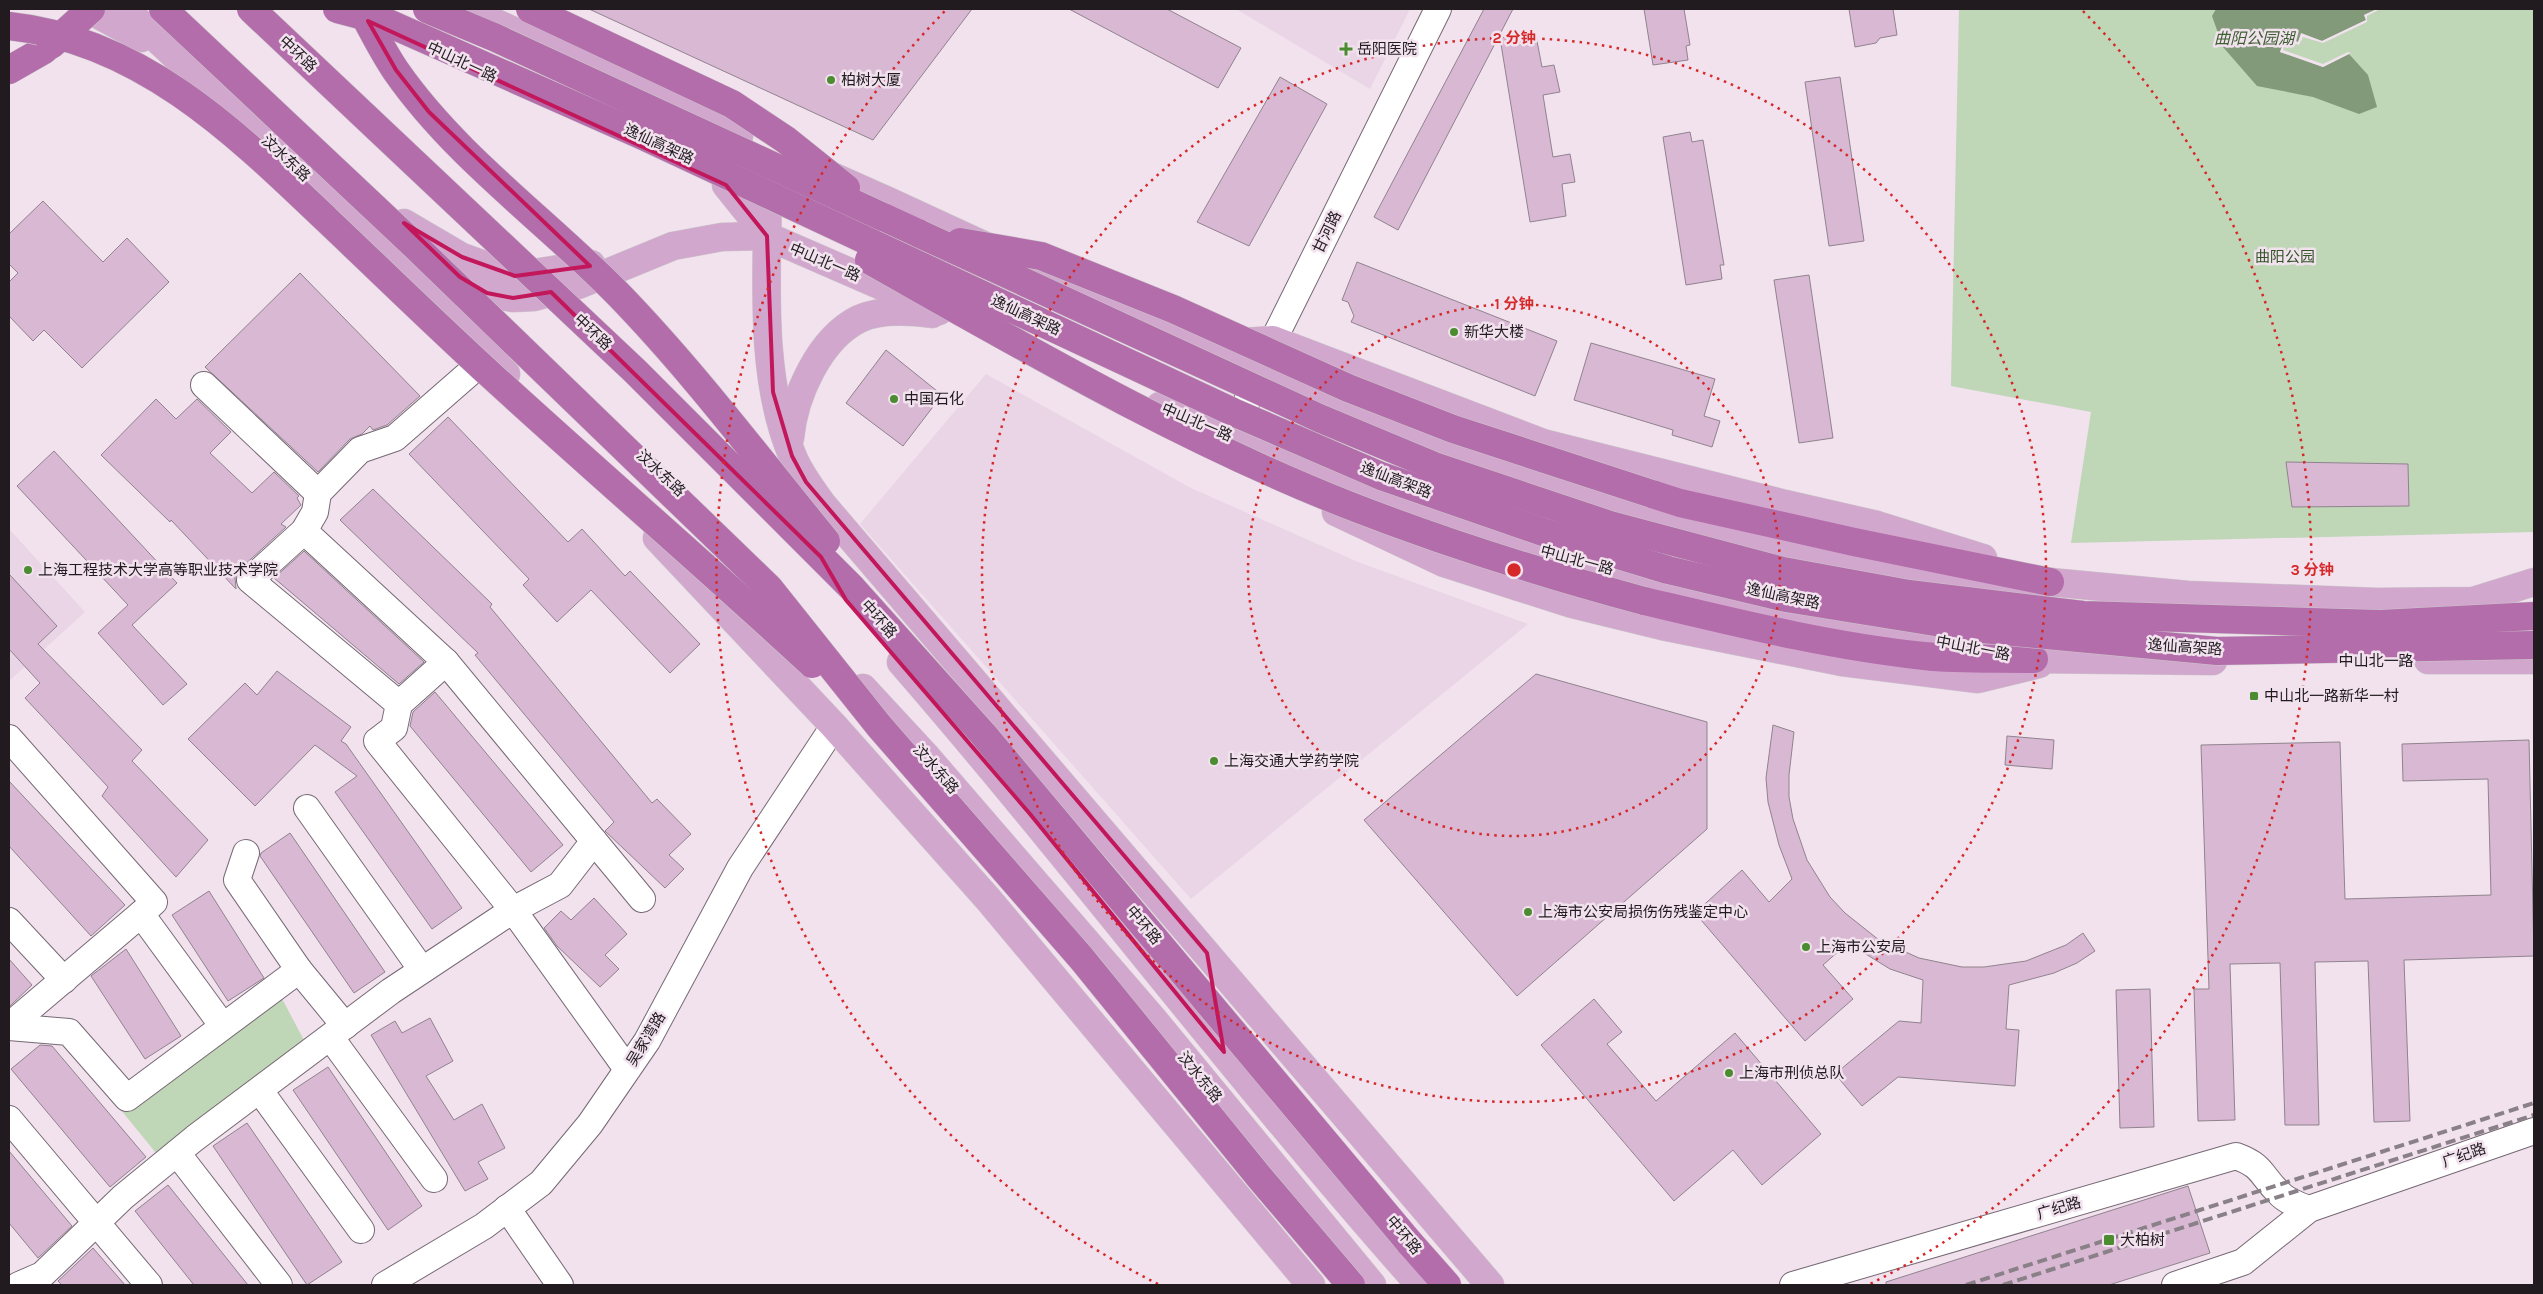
<svg xmlns="http://www.w3.org/2000/svg" width="2543" height="1294" font-family="Karla,'Noto Sans SC',sans-serif">
<style>
.built{fill:#ead5e6}
.green{fill:#bfd6b7}
.water{fill:#82997a}
.pier{fill:#f1e2ee}
.building{fill:#d8b8d3;stroke:#90838e}
.lines{fill:none;stroke-linecap:round;stroke-linejoin:round}
.minor-casing{stroke:#766974;stroke-width:28}
.major-casing{stroke:#cac8c9;stroke-width:29}
.highway-casing{stroke:#cac8c9;stroke-width:29}
.minor{stroke:#fff;stroke-width:26}
.major{stroke:#d2a7cd;stroke-width:28}
.highway{stroke:#b46dab;stroke-width:28}
.rail{stroke:#8a8088;stroke-width:4;stroke-dasharray:10 5;stroke-linecap:butt}
.highway-bridge-casing{stroke:#cac8c9;stroke-width:29;stroke-linecap:butt}
.highway-bridge{stroke:#b46dab;stroke-width:28}
.marked{fill:none;stroke:#c2185b;stroke-width:4;stroke-linejoin:round}
.ring{fill:none;stroke:#d62828;stroke-width:2.5;stroke-dasharray:2.5 5}
.poi-dot{fill:#4a8c2f;stroke:#f1e2ee;stroke-width:2}
.labels{text-anchor:middle;dominant-baseline:central;stroke-width:5;stroke-linejoin:round;paint-order:stroke}
.poi-label{font-size:15px;fill:#211b20;stroke:#f1e2ee;text-anchor:start}
.street-label{font-size:15px;fill:#211b20;stroke:#f1e2ee}
.park-label{font-size:15px;fill:#325426;stroke:#f1e2ee}
.water-label{font-size:16px;font-style:italic;fill:#3d5f31;stroke:#f1e2ee}
.centre{fill:#d62828;stroke:#f1e2ee;stroke-width:2.5}
.ring-label{font-size:15px;text-anchor:middle;font-weight:bold;fill:#d62828;stroke:#f1e2ee;stroke-width:5;stroke-linejoin:round;paint-order:stroke}
</style>
<rect width="100%" height="100%" fill="#f1e2ee"/>
<g class="built">
<path d="M 1236,9 L 1410,9 L 1370,89 Z"/>
<path d="M 986,374 L 1191,488 L 1358,562 L 1528,624 L 1191,899 L 860,524 Z"/>
<path d="M 9,529 L 85,612 L 9,681 Z"/>
</g>
<g class="green">
<path d="M 1959,9 L 2534,9 L 2534,532 L 2071,543 L 2091,412 L 1951,386 Z"/>
<path d="M 279,993 L 306,1044 L 156,1153 L 121,1110 Z"/>
</g>
<path class="water" d="M 2216,9 L 2377,9 L 2364,15 L 2366,20 L 2322,41 L 2302,34 L 2298,42 L 2285,38 L 2280,52 L 2323,67 L 2349,54 L 2368,75 L 2377,107 L 2359,114 L 2313,97 L 2257,86 L 2223,47 L 2212,16 Z"/>
<path class="pier" d="M 2377,9 L 2380,9 L 2367,16 L 2367,22 L 2323,43 L 2303,37 L 2299,45 L 2287,41 L 2283,50 L 2323,64 L 2348,52 L 2351,53 L 2323,67 L 2280,52 L 2285,38 L 2298,42 L 2301,33 L 2322,41 L 2366,20 L 2364,15 Z"/>
<g class="building">
<path d="M 589,9 L 972,9 L 873,140 Z"/>
<path d="M 1069,9 L 1167,9 L 1241,48 L 1218,88 Z"/>
<path d="M 1484,9 L 1513,9 L 1398,230 L 1374,217 Z"/>
<path d="M 1644,9 L 1684,9 L 1690,45 L 1686,46 L 1688,60 L 1653,65 Z"/>
<path d="M 1849,9 L 1893,9 L 1897,35 L 1880,38 L 1876,43 L 1855,47 Z"/>
<path d="M 1523,34 L 1524,38 L 1536,36 L 1542,67 L 1554,65 L 1560,92 L 1543,95 L 1553,157 L 1570,154 L 1575,182 L 1562,184 L 1566,216 L 1530,222 L 1500,38 Z"/>
<path d="M 1280,77 L 1327,104 L 1249,246 L 1197,222 Z"/>
<path d="M 1840,77 L 1864,241 L 1829,246 L 1805,82 Z"/>
<path d="M 1690,132 L 1692,142 L 1703,140 L 1724,265 L 1720,265 L 1722,279 L 1686,285 L 1663,137 Z"/>
<path d="M 43,201 L 103,262 L 127,238 L 169,282 L 82,368 L 44,330 L 33,341 L 9,316 L 9,282 L 18,273 L 9,264 L 9,234 Z"/>
<path d="M 1357,262 L 1557,341 L 1535,396 L 1351,322 L 1354,316 L 1348,302 L 1342,300 Z"/>
<path d="M 300,273 L 420,396 L 387,425 L 373,430 L 370,426 L 362,434 L 350,439 L 318,472 L 205,367 Z"/>
<path d="M 1809,275 L 1833,438 L 1799,443 L 1774,280 Z"/>
<path d="M 1591,343 L 1715,379 L 1704,416 L 1720,421 L 1712,447 L 1672,435 L 1673,430 L 1574,400 Z"/>
<path d="M 886,350 L 942,395 L 903,446 L 846,403 Z"/>
<path d="M 156,399 L 176,419 L 197,399 L 231,432 L 210,453 L 252,493 L 274,472 L 299,496 L 297,498 L 301,505 L 281,524 L 286,527 L 240,569 L 235,577 L 236,589 L 171,520 L 170,522 L 101,455 Z"/>
<path d="M 448,417 L 568,542 L 582,529 L 625,576 L 630,571 L 700,644 L 670,673 L 591,590 L 557,622 L 523,585 L 529,579 L 409,454 Z"/>
<path d="M 54,451 L 177,583 L 132,625 L 187,684 L 163,705 L 98,633 L 128,605 L 17,486 Z"/>
<path d="M 2286,462 L 2408,464 L 2409,506 L 2292,507 Z"/>
<path d="M 373,489 L 492,604 L 490,607 L 652,803 L 657,799 L 691,834 L 669,855 L 684,869 L 665,888 L 605,831 L 614,822 L 475,655 L 478,653 L 340,520 Z"/>
<path d="M 304,551 L 424,662 L 399,684 L 274,578 Z"/>
<path d="M 9,574 L 57,626 L 38,644 L 142,750 L 132,761 L 208,840 L 176,877 L 102,796 L 108,787 L 25,698 L 40,683 L 9,649 Z"/>
<path d="M 277,671 L 351,727 L 341,741 L 346,744 L 462,908 L 432,929 L 335,792 L 357,776 L 315,745 L 255,806 L 188,739 L 245,683 L 257,695 Z"/>
<path d="M 1536,674 L 1707,722 L 1707,829 L 1517,996 L 1364,820 Z"/>
<path d="M 435,692 L 563,845 L 531,872 L 410,726 L 413,712 Z"/>
<path d="M 1773,725 L 1794,732 L 1789,775 L 1789,797 L 1793,819 L 1807,860 L 1830,897 L 1845,913 L 1879,940 L 1919,958 L 1962,967 L 1984,967 L 2026,961 L 2066,945 L 2083,933 L 2095,951 L 2077,963 L 2054,973 L 2009,985 L 2006,1029 L 2019,1030 L 2015,1086 L 1898,1077 L 1862,1106 L 1835,1074 L 1899,1021 L 1921,1023 L 1923,980 L 1890,969 L 1848,943 L 1823,965 L 1853,999 L 1805,1041 L 1695,913 L 1742,870 L 1769,902 L 1792,879 L 1779,845 L 1768,802 L 1766,778 Z"/>
<path d="M 2007,736 L 2054,740 L 2052,769 L 2005,765 Z"/>
<path d="M 2529,740 L 2534,956 L 2404,960 L 2410,1121 L 2374,1122 L 2368,961 L 2315,962 L 2319,1125 L 2285,1125 L 2280,963 L 2230,964 L 2235,1120 L 2198,1121 L 2194,989 L 2209,989 L 2201,745 L 2340,742 L 2345,899 L 2491,895 L 2488,779 L 2403,781 L 2402,744 Z"/>
<path d="M 9,781 L 125,905 L 91,936 L 9,846 Z"/>
<path d="M 290,833 L 385,972 L 354,993 L 260,856 L 261,853 Z"/>
<path d="M 209,891 L 264,978 L 228,1001 L 172,915 Z"/>
<path d="M 594,898 L 627,934 L 605,955 L 619,969 L 600,987 L 557,946 L 544,928 L 561,911 L 571,920 Z"/>
<path d="M 126,949 L 181,1036 L 145,1059 L 91,976 Z"/>
<path d="M 9,959 L 32,985 L 9,1007 Z"/>
<path d="M 2150,989 L 2154,1127 L 2120,1128 L 2116,990 Z"/>
<path d="M 1594,999 L 1622,1032 L 1607,1044 L 1656,1101 L 1735,1033 L 1821,1134 L 1762,1185 L 1733,1150 L 1674,1201 L 1541,1045 Z"/>
<path d="M 430,1018 L 453,1061 L 426,1076 L 454,1120 L 482,1104 L 505,1148 L 478,1162 L 488,1179 L 465,1191 L 371,1035 L 395,1021 L 402,1033 Z"/>
<path d="M 40,1045 L 52,1046 L 146,1157 L 110,1187 L 11,1069 Z"/>
<path d="M 328,1067 L 422,1206 L 388,1230 L 293,1090 Z"/>
<path d="M 247,1123 L 342,1262 L 307,1285 L 213,1146 Z"/>
<path d="M 9,1151 L 72,1226 L 38,1258 L 9,1223 Z"/>
<path d="M 168,1185 L 248,1285 L 194,1285 L 135,1211 Z"/>
<path d="M 2188,1186 L 2210,1253 L 2109,1285 L 1886,1285 L 1886,1282 Z"/>
<path d="M 93,1248 L 125,1285 L 62,1285 L 58,1281 Z"/>
</g>
<g class="lines">
<g class="minor-casing">
<g id="minor">
<path d="M 204,385 L 318,493"/>
<path d="M 1234,436 L 1258,371 L 1438,9"/>
<path d="M 304,531 L 446,662 L 399,704"/>
<path d="M 446,662 L 594,841 L 560,885 L 513,910 L 377,741 L 394,728 L 399,704 L 250,580 L 304,531 L 315,512 L 318,493 L 360,450 L 395,438 L 489,356"/>
<path d="M 9,738 L 154,902 L 141,914"/>
<path d="M 307,808 L 422,970"/>
<path d="M 594,841 L 642,899"/>
<path d="M 246,853 L 237,880 L 299,970"/>
<path d="M 9,921 L 64,980"/>
<path d="M 9,1026 L 141,914 L 222,1025"/>
<path d="M 9,1027 L 69,1032 L 127,1098 L 299,970 L 345,1026"/>
<path d="M 331,1038 L 434,1179"/>
<path d="M 260,1091 L 361,1230"/>
<path d="M 9,1119 L 149,1285"/>
<path d="M 177,1153 L 279,1285"/>
<path d="M 507,1208 L 560,1285"/>
<path d="M 19,1285 L 42,1275 L 123,1197 L 195,1138 L 391,991 L 513,910 L 627,1069"/>
<path d="M 385,1285 L 484,1226 L 541,1183 L 590,1124 L 647,1041 L 740,868 L 834,726"/>
<path d="M 1793,1285 L 2236,1156 C 2263,1166 2260,1174 2278,1192 C 2286,1201 2297,1205 2309,1209"/>
<path d="M 2175,1285 L 2243,1262 L 2309,1209 L 2534,1131"/>
</g>
</g>
<g class="major-casing">
<g id="major">
<path d="M 88,9 L 141,38"/>
<path d="M 125,9 L 445,309 L 506,374"/>
<path d="M 466,9 L 739,136"/>
<path d="M 766,172 L 768,178 C 768,265 757,375 793,457 C 800,474 812,490 823,505 L 1490,1285"/>
<path d="M 825,173 L 888,201 L 1403,439 L 1584,501 L 1699,527 L 1821,562 L 1933,579 L 2050,582 L 2188,595 L 2377,602 L 2473,601 L 2534,582"/>
<path d="M 726,185 L 767,236"/>
<path d="M 404,223 L 462,257 L 515,276 L 591,264"/>
<path d="M 447,265 L 460,277 L 487,293 L 513,298 L 534,297 L 578,285 L 673,246 L 722,237 L 767,236 L 939,311"/>
<path d="M 1245,342 L 1273,340 L 1543,443 L 1785,504 L 1877,525 L 1983,558"/>
<path d="M 1160,406 L 1234,438 L 1520,545 L 1734,603 L 2034,659 L 2213,661"/>
<path d="M 790,438 C 794,396 819,339 859,319 C 880,309 910,311 932,314"/>
<path d="M 1336,512 L 1444,563 L 1572,604 L 1662,626 L 1842,662 L 1978,679 L 2039,664"/>
<path d="M 657,538 L 834,726 L 988,899 L 1311,1285"/>
<path d="M 2428,660 L 2534,660"/>
<path d="M 901,662 C 1078,866 1240,1083 1420,1285"/>
<path d="M 863,688 L 925,755 L 1153,1019 L 1372,1285"/>
</g>
</g>
<g class="highway-casing">
<g id="highway">
<path d="M 9,70 L 44,50"/>
<path d="M 883,217 L 920,234"/>
<path d="M 1652,494 L 1680,503 L 1854,542 L 2050,582"/>
<path d="M 1644,601 C 1737,623 1829,646 1924,656 C 1960,660 1998,658 2034,659"/>
<path d="M 1409,1242 L 1447,1285"/>
</g>
</g>
<use href="#minor" class="minor"/>
<use href="#major" class="major"/>
<use href="#highway" class="highway"/>
<g class="rail">
<path d="M 1966,1285 L 2534,1103"/>
<path d="M 2003,1285 L 2534,1115"/>
</g>
<g class="highway-bridge-casing">
<g id="highway-bridge">
<path d="M 163,9 L 412,243 L 769,588 L 879,726 L 1082,959 L 1260,1178 L 1351,1285"/>
<path d="M 251,9 L 635,371 L 852,588 L 983,734 L 1409,1242"/>
<path d="M 337,9 L 386,22 L 643,136 L 1233,412 L 1381,476 L 1546,533 L 1668,570 L 1786,598 L 1972,628 L 2217,651 L 2534,645"/>
<path d="M 361,9 C 372,30 383,52 396,71 C 455,156 545,220 617,293 C 692,370 758,458 826,541"/>
<path d="M 427,9 L 496,38 L 883,217"/>
<path d="M 530,9 L 732,104 L 786,140 L 846,188"/>
<path d="M 9,26 C 141,40 236,133 327,220 C 383,273 437,326 494,378 C 599,474 707,567 812,664"/>
<path d="M 51,45 L 91,9"/>
<path d="M 920,234 L 1319,418 L 1434,466 L 1610,525 L 1783,571 L 1909,594 L 2083,615 L 2380,624 L 2534,616"/>
<path d="M 960,242 L 1041,256 L 1173,309 L 1348,388 L 1453,429 L 1652,494"/>
<path d="M 869,260 C 1025,348 1181,439 1348,505 C 1445,543 1544,574 1644,601"/>
</g>
</g>
<use href="#highway-bridge" class="highway-bridge"/>
</g>
<path class="marked" d="M 368,21 L 726,185 L 767,236 L 773,392 L 792,456 L 806,482 L 1207,953 L 1224,1052 L 1030,814 L 846,600 L 821,557 L 551,292 L 513,298 L 487,293 L 460,277 L 404,223 L 462,257 L 515,276 L 590,266 L 429,112 L 396,70 Z"/>
<g class="ring">
<circle cx="1514" cy="570" r="266"/>
<circle cx="1514" cy="570" r="532"/>
<path d="M1158 1284A798 798 0 0 1 945 11M2083 11A798 798 0 0 1 1870 1284"/>
</g>
<g class="poi-dot">
<path d="M1343.5 41.5h5v5h5v5h-5v5h-5v-5h-5v-5h5z"/>
<circle cx="831" cy="80" r="5"/>
<circle cx="1454" cy="332" r="5"/>
<circle cx="894" cy="399" r="5"/>
<circle cx="28" cy="570" r="5"/>
<rect x="2249" y="691" width="10" height="10" rx="2.5"/>
<circle cx="1214" cy="761" r="5"/>
<circle cx="1528" cy="912" r="5"/>
<circle cx="1806" cy="947" r="5"/>
<circle cx="1729" cy="1073" r="5"/>
<rect x="2103" y="1234" width="12" height="12" rx="2.5"/>
</g>
<g class="labels">
<g class="poi-label">
<text x="1357" y="49">岳阳医院</text>
<text x="841" y="80">柏树大厦</text>
<text x="1464" y="332">新华大楼</text>
<text x="904" y="399">中国石化</text>
<text x="38" y="570">上海工程技术大学高等职业技术学院</text>
<text x="2264" y="696">中山北一路新华一村</text>
<text x="1224" y="761">上海交通大学药学院</text>
<text x="1538" y="912">上海市公安局损伤伤残鉴定中心</text>
<text x="1816" y="947">上海市公安局</text>
<text x="1739" y="1073">上海市刑侦总队</text>
<text x="2120" y="1240">大柏树</text>
</g>
<g class="street-label">
<text transform="translate(298 54) rotate(43)">中环路</text>
<text transform="translate(462 62) rotate(25)">中山北一路</text>
<text transform="translate(659 144) rotate(25)">逸仙高架路</text>
<text transform="translate(286 158) rotate(43)">汶水东路</text>
<text transform="translate(1327 232) rotate(-64)">甘河路</text>
<text transform="translate(825 262) rotate(23)">中山北一路</text>
<text transform="translate(1026 315) rotate(25)">逸仙高架路</text>
<text transform="translate(593 332) rotate(43)">中环路</text>
<text transform="translate(1197 422) rotate(23)">中山北一路</text>
<text transform="translate(661 473) rotate(43)">汶水东路</text>
<text transform="translate(1396 480) rotate(21)">逸仙高架路</text>
<text transform="translate(1577 560) rotate(15)">中山北一路</text>
<text transform="translate(1783 596) rotate(12)">逸仙高架路</text>
<text transform="translate(879 619) rotate(48)">中环路</text>
<text transform="translate(2185 647) rotate(4)">逸仙高架路</text>
<text transform="translate(1973 648) rotate(11)">中山北一路</text>
<text x="2376" y="661">中山北一路</text>
<text transform="translate(936 769) rotate(49)">汶水东路</text>
<text transform="translate(1144 925) rotate(50)">中环路</text>
<text transform="translate(646 1039) rotate(-59)">吴家湾路</text>
<text transform="translate(1200 1077) rotate(51)">汶水东路</text>
<text transform="translate(2464 1155) rotate(-19)">广纪路</text>
<text transform="translate(2059 1208) rotate(-16)">广纪路</text>
<text transform="translate(1404 1235) rotate(50)">中环路</text>
</g>
<g class="park-label">
<text x="2285" y="257">曲阳公园</text>
</g>
<g class="water-label">
<text x="2254" y="38">曲阳公园湖</text>
</g>
</g>
<circle cx="1514" cy="570" r="8" class="centre"/>
<g class="ring-label">
<text x="1514" y="43">2 分钟</text>
<text x="1514" y="309">1 分钟</text>
<text x="2312" y="575">3 分钟</text>
</g>
<rect width="2543" height="1294" fill="none" stroke="#211b20" stroke-width="20"/>
</svg>
